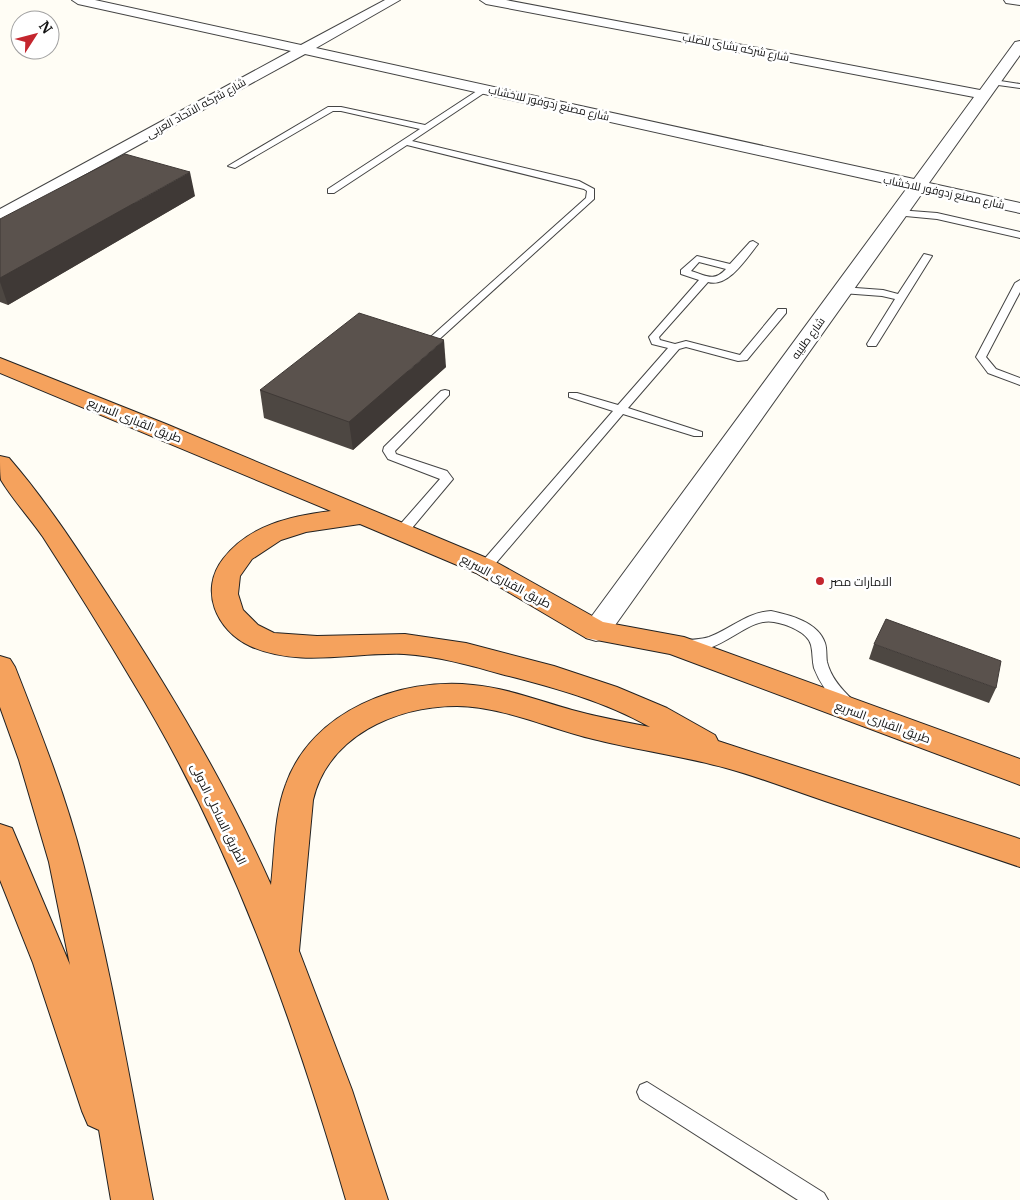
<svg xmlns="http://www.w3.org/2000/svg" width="1020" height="1200" font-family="Merriweather,Cairo,serif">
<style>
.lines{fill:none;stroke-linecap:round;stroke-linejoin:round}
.lane-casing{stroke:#444;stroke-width:2}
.street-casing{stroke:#444;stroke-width:2}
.highway-casing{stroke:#222;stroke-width:2}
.lane{fill:#fff;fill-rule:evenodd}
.street{fill:#fff;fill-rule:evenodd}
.highway{fill:#f5a25d;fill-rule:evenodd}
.wall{fill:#4d4742}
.shaded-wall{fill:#3f3936}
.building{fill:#5a524d;stroke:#3f3936}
.poi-dot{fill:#c4262e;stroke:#fff;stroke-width:2}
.labels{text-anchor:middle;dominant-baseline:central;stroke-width:5;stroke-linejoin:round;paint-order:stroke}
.far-street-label{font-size:11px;fill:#111;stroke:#fff}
.street-label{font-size:12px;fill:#111;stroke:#fff}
.poi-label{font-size:12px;fill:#111;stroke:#fff;text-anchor:start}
</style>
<rect width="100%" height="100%" fill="#fffdf5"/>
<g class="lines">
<g class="lane-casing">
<g id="lane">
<path d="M 994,80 L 1020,84 L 1020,88 L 991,84 L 991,80 Z"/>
<path d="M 483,87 L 490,89 L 412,141 L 579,181 L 594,189 L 594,199 L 434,344 L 430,345 L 425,342 L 586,198 L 587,191 L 584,189 L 407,145 L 334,193 L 328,193 L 328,189 L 420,129 L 341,111 L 333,111 L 235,168 L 228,166 L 328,107 L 341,107 L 425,125 Z"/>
<path d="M 898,210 L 937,213 L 1020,232 L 1020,238 L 937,219 L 895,215 L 894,213 Z"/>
<path d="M 753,241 L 758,244 C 746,259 728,288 708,282 L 659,337 L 660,340 L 675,344 L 686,341 L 740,355 L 778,309 L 786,309 L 786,313 L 747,360 L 738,361 L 686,347 L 679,349 L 628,408 L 702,432 L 702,436 L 694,436 L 623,414 L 490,570 L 480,570 L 478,567 L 480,564 L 613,411 L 569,397 L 569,393 L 577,393 L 618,405 L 668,348 L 652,344 L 649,337 L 699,280 L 681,274 L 681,270 L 697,256 L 730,264 L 750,242 ZM 699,262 L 726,269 C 714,282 707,276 691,271 Z"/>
<path d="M 924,254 L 932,256 L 876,346 L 868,346 L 867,344 L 895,299 L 882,296 L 842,293 L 837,290 L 842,287 L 883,290 L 898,294 Z"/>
<path d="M 1020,280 L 1020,292 L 986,357 L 996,369 L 1020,378 L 1020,385 L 988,373 L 976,357 L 1015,283 Z"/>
<path d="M 445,390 L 449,391 L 449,395 L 395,451 L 396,454 L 447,471 L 453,479 L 407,534 L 397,534 L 396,531 L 397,528 L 440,479 L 388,459 L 383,451 L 384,447 L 441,391 Z"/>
<path d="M 771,611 C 790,615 818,622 825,643 C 827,649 826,656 827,662 C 831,678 842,690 853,700 L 856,704 L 853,708 L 843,708 C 830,697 820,684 814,668 C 812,660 813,653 811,645 C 808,632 786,624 774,622 C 746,616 718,660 682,649 L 680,645 L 682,641 C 691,639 700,640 709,637 C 731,629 747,612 771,611 Z"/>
<path d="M 647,1082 L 824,1193 L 828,1200 L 798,1200 L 640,1099 L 637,1092 L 640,1085 Z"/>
</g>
</g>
<g class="street-casing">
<g id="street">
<path d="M 72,0 L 95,0 L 301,45 L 385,0 L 400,0 L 316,48 L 914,179 L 974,97 L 486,4 L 480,0 L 506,0 L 980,90 L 1015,42 L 1020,41 L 1020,55 L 929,183 L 1020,203 L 1020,213 L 923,192 L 606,638 L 596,641 L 586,638 L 582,631 L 586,624 L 907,188 L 305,54 L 0,221 L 0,209 L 291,51 L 78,4 Z"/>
<path d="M 1004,0 L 1020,0 L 1020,5 L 1006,3 Z"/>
</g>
</g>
<g class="highway-casing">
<g id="highway">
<path d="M 0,358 L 166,424 L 494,561 L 603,622 L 684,637 L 1020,759 L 1020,785 L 670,654 L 586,638 L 476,573 L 360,524 L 306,532 L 281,540 L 252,559 L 240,576 L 238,594 L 243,610 L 258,625 L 274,633 L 317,636 L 405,634 L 466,643 L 554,666 L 617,687 L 667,708 L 715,735 L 718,741 L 1020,839 L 1020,867 C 955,845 890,823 825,801 C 792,790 759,777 726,768 C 682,756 637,750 593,739 C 548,728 504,707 457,706 C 396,706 328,736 313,800 L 299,951 L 352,1090 L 388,1200 L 346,1200 C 294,1021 231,842 133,682 C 104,633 74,585 43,537 C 30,518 13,500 1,480 C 0,474 0,463 0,456 L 9,458 C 47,502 78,550 110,599 C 170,691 226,784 271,885 C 275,852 274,815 286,784 C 312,711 400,677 473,685 C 507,688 540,701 572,710 C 598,717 624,722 650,727 C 604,701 552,687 501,674 C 469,665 437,656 404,654 C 354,652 298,668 250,646 C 216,630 199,590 223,559 C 249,525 291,516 331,511 L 0,373 Z"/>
<path d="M 0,656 L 10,659 L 15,667 C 40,731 66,796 83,863 C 112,974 131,1088 153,1200 L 111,1200 L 99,1130 L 88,1125 L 82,1111 L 33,963 L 0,880 L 0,824 L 12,828 L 70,965 L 49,862 L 19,760 L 0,707 Z"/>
</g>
</g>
<use href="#lane" class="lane"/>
<use href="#street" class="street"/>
<use href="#highway" class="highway"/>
</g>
<g class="wall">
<path d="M 195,196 L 8,305 L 0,302 L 0,219 Z"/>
<path d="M 446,367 L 353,450 L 264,418 L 260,390 Z"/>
<path d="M 874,644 L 996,688 L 989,703 L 869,659 Z"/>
</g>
<g class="shaded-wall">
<path d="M 190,172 L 195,196 L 8,305 L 0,282 L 0,278 Z"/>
<path d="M 444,340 L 446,367 L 353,450 L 349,422 Z"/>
</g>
<g class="building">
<path d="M 125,154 L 190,172 L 0,278 L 0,219 Z"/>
<path d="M 359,313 L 444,340 L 349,422 L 260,390 Z"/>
<path d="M 886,619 L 1001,661 L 996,688 L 874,644 Z"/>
</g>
<circle class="poi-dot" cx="820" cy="581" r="5"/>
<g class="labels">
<g class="far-street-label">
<text transform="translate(736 47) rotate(11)">شارع شركه بشاى للصلب</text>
<text transform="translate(549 103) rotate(13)">شارع مصنع زدوفور للاخشاب</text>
<text transform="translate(196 108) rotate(-29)">شارع شركه الاتحاد العربى</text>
<text transform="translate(944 192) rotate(12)">شارع مصنع زدوفور للاخشاب</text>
<text transform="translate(808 338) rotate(-54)">شارع طليبه</text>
</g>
<g class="street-label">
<text transform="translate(135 420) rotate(22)">طريق القبارى السريع</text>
<text transform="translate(506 581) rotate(28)">طريق القبارى السريع</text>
<text transform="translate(883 722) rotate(20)">طريق القبارى السريع</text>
<text transform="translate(219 814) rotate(64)">الطريق الساحلى الدولى</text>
</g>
<g class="poi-label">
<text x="830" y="581">الامارات مصر</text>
</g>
</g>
<g transform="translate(35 35) rotate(54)"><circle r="24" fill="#ffffff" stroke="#a0a0a0"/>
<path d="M0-4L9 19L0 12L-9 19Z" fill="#c4262e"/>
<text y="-8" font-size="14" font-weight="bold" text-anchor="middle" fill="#111111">N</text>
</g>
</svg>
